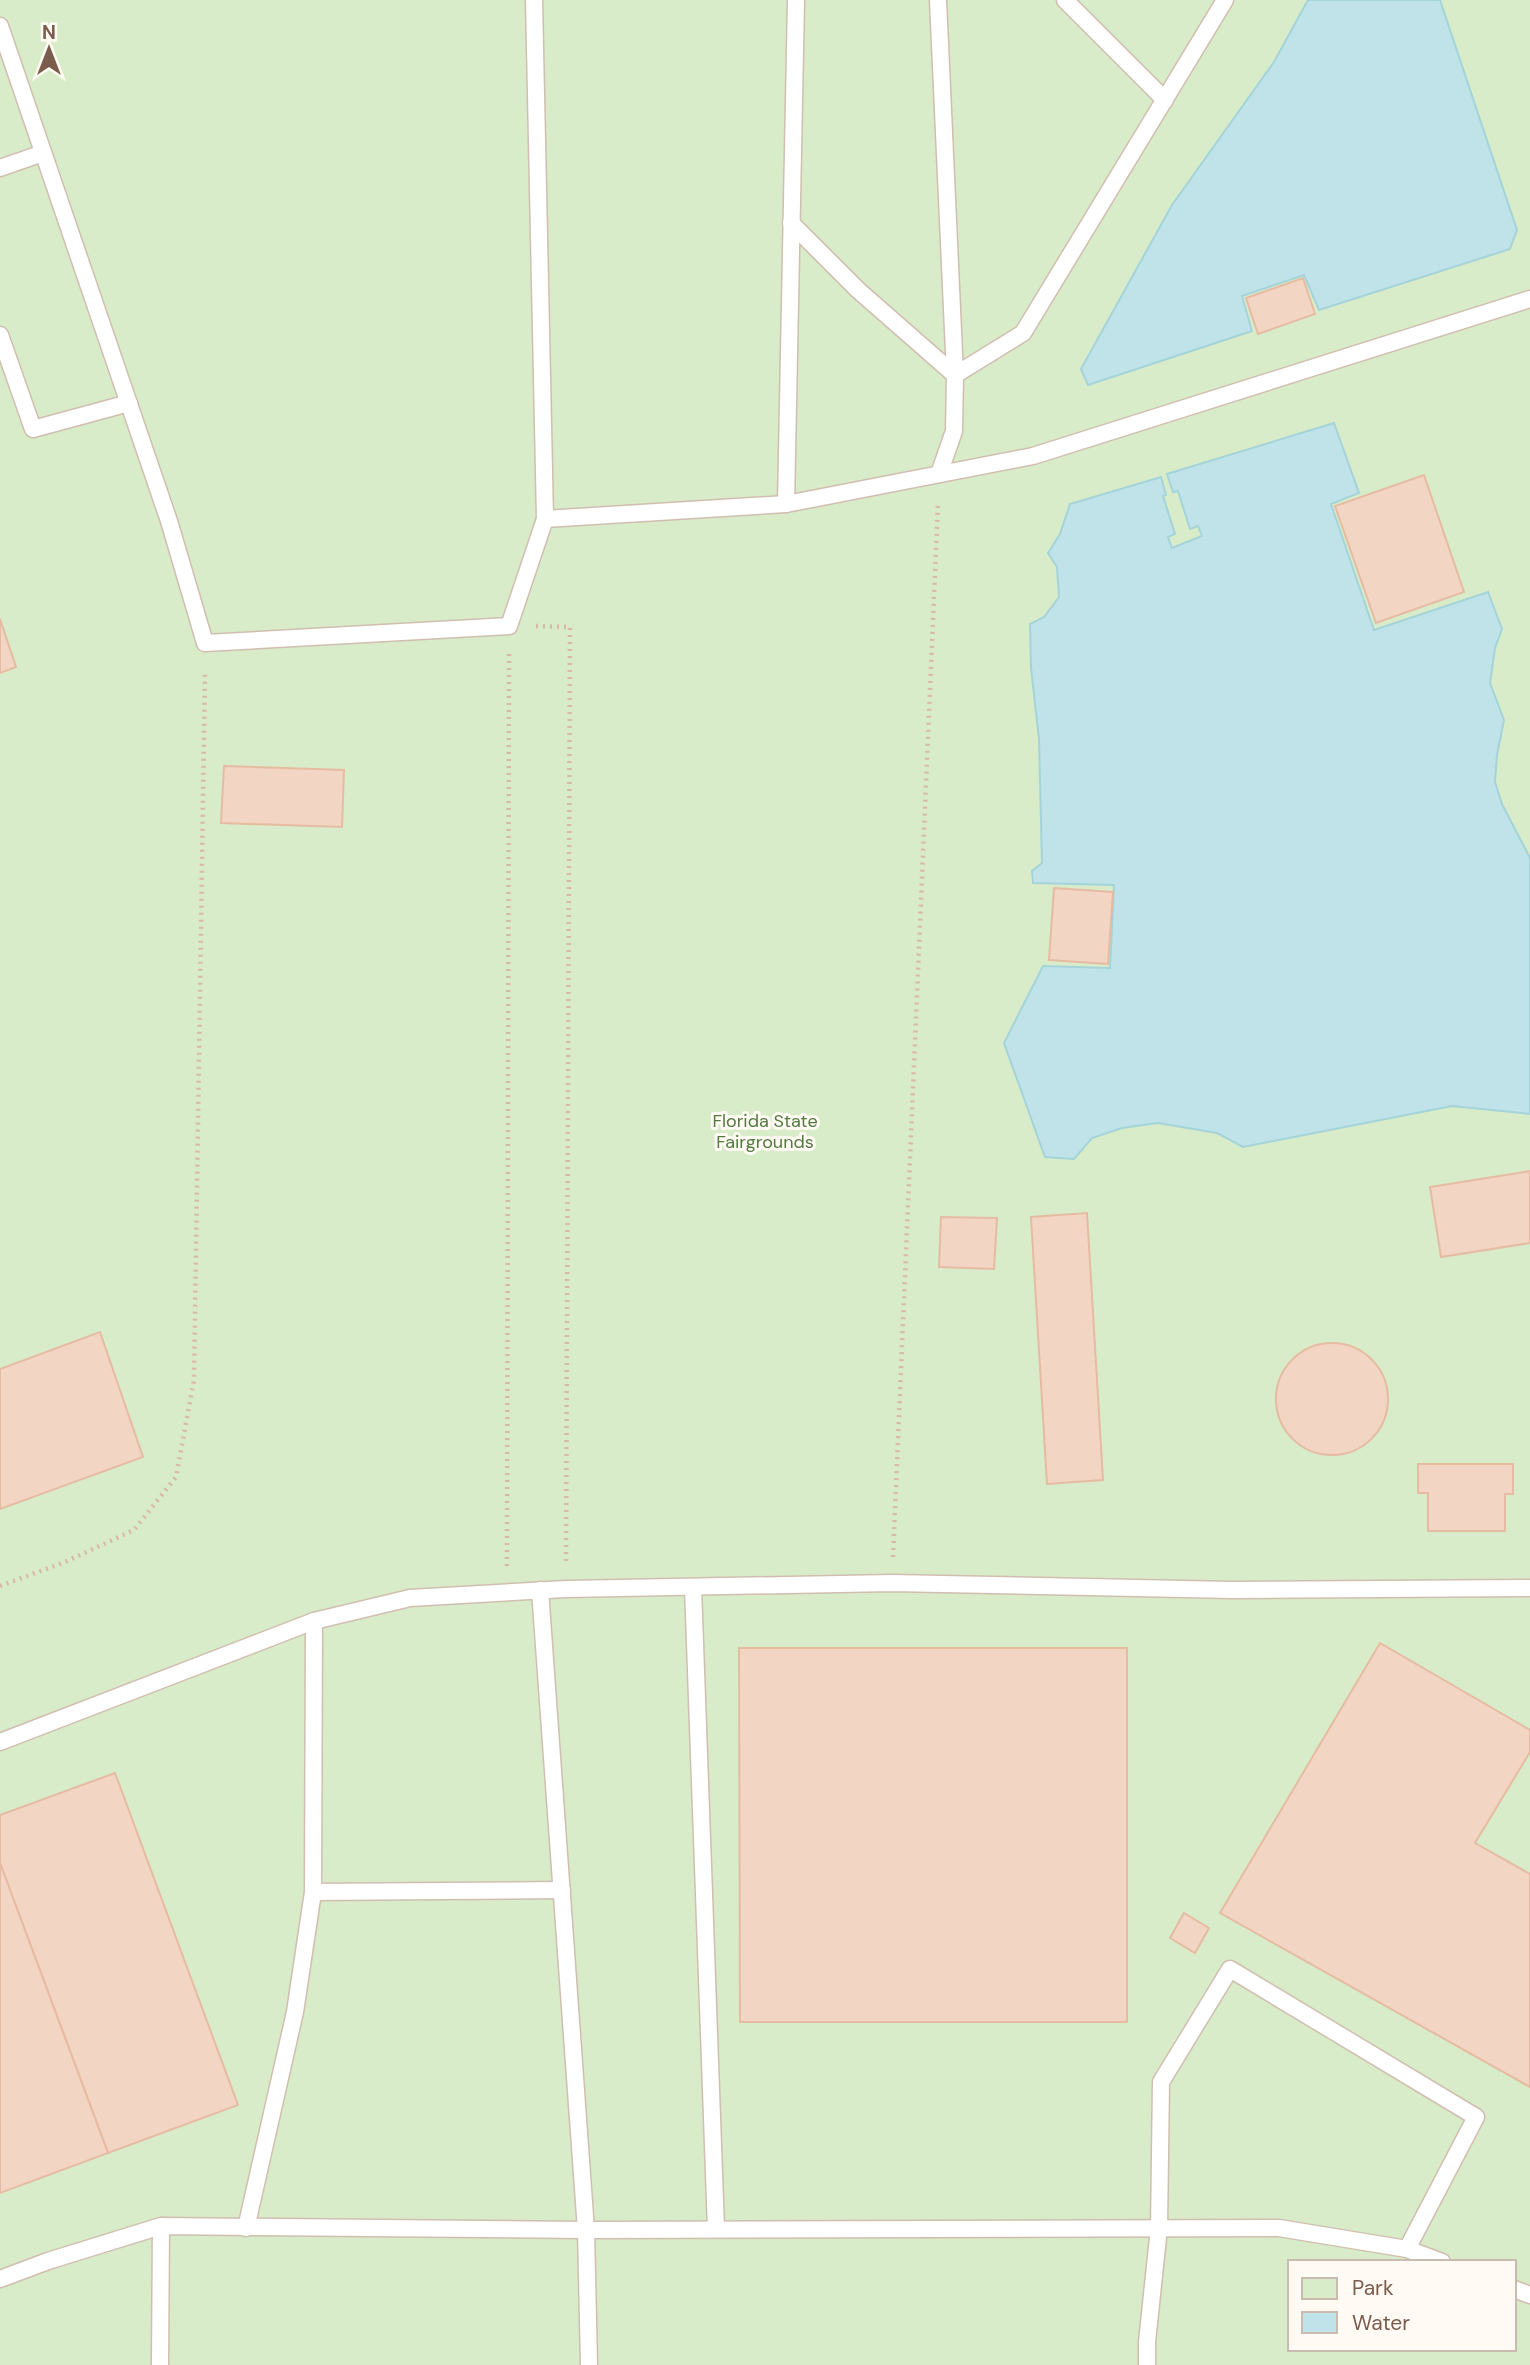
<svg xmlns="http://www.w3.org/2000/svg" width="1530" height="2365" font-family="'DM Sans',sans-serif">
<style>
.green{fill:#d8ecc9;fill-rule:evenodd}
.water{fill:#bfe3e8;stroke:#a5d3da;stroke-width:2}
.building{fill:#f3d5c3;stroke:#e6bba3;stroke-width:2}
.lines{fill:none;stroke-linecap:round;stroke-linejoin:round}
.service-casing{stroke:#d1beb0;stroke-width:19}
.path{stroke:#d9b8a5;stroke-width:4.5;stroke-dasharray:2 5;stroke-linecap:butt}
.service{stroke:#fff;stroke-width:16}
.labels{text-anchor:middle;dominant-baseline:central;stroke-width:6;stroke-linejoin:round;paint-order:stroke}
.park-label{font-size:18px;fill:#537a41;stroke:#fffaf3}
</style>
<rect width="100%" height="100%" fill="#fdf6ec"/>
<path class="green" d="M 0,0 L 1530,0 L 1530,2365 L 0,2365 ZM 1290,2262 L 1514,2262 L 1514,2349 L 1290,2349 Z"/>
<g class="water">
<path d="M 1308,0 L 1440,0 L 1517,230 L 1510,249 L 1319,310 L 1304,275 L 1242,296 L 1252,331 L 1088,385 L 1081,369 L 1172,205 L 1274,62 Z"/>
<path d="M 1334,423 L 1359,493 L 1331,504 L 1374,630 L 1488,592 L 1502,629 L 1495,648 L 1490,683 L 1504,720 L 1497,755 L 1495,782 L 1502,804 L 1530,858 L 1530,1114 L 1452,1106 L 1243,1147 L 1217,1133 L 1158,1123 L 1122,1128 L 1092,1138 L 1074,1159 L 1045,1157 L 1004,1043 L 1043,966 L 1110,968 L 1114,885 L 1033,883 L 1032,871 L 1042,863 L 1039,739 L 1031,668 L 1030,624 L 1044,617 L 1059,597 L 1057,567 L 1048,553 L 1060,534 L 1070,504 L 1161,477 L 1166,495 L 1163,496 L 1175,534 L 1168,537 L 1172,548 L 1202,536 L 1198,526 L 1190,529 L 1178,491 L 1173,492 L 1167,474 Z"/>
</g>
<g class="building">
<path d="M 1303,278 L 1315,314 L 1258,334 L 1246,298 Z"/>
<path d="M 1424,475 L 1464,592 L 1376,623 L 1335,506 Z"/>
<path d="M 0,619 L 16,667 L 0,673 Z"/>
<path d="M 224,766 L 344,770 L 342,827 L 221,823 Z"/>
<path d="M 1054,888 L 1113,892 L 1108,964 L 1049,960 Z"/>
<path d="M 1530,1171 L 1530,1243 L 1441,1257 L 1430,1187 Z"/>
<path d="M 1087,1213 L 1103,1480 L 1047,1484 L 1031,1217 Z"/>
<path d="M 941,1217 L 997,1218 L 994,1269 L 939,1267 Z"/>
<path d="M 100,1332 L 143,1457 L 0,1509 L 0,1369 Z"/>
<circle cx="1332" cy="1399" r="56"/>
<path d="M 1418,1464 L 1513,1464 L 1513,1494 L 1505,1494 L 1505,1531 L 1428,1531 L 1428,1493 L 1418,1493 Z"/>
<path d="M 1380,1643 L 1530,1730 L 1530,1752 L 1475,1843 L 1530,1874 L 1530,2087 L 1220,1913 Z"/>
<path d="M 739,1648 L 1127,1648 L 1127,2022 L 740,2022 Z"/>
<path d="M 115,1773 L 238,2105 L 108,2153 L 0,1863 L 0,1815 Z"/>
<path d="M 0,1863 L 108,2153 L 0,2193 Z"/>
<path d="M 1184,1913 L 1209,1928 L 1195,1953 L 1170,1938 Z"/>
</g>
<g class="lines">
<g class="service-casing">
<g id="service">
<path d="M 534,0 L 545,519"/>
<path d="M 938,0 L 955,375 L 1023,333 L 1225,0"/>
<path d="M 1065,0 L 1165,100"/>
<path d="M 0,26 L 169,521 L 205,643 L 509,626 L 545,519 L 786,504 L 1033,456 L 1530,299"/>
<path d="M 0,168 L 43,153"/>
<path d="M 791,223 L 858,290 L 955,375 L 954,431 L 939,474"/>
<path d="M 0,335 L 33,429 L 129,403"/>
<path d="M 786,504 L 796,0"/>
<path d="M 693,1587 L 716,2229"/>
<path d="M 540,1590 L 586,2230 L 589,2365"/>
<path d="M 0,1742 L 314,1621 L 410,1598 L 566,1589 L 892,1583 L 1232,1590 L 1530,1588"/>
<path d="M 313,1892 L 562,1890"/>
<path d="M 246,2228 L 295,2012 L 313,1892 L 314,1621"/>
<path d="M 0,2279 L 48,2261 L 161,2226 L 586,2230 L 1279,2228 L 1407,2249 L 1442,2262"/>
<path d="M 1514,2289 L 1530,2295"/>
<path d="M 160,2365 L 161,2226"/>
<path d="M 1147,2365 L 1147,2342 L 1159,2228 L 1161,2082 L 1230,1969 L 1476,2117 L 1407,2249"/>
</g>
</g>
<g class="path">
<path d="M 536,626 L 570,627 L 566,1563"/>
<path d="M 893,1557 L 938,503"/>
<path d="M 507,1566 L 509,654"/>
<path d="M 0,1586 L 65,1562 L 134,1530 L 176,1477 L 194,1380 L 205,671"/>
</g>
<use href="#service" class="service"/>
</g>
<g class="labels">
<g class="park-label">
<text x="765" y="1121">Florida State<tspan x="765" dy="21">Fairgrounds</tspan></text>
</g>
</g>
<rect x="1288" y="2260" width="228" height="91" fill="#fffaf3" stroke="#cabbb1" stroke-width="2"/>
<rect x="1302" y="2278" width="35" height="21" fill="#d8ecc9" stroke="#cabbb1" stroke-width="2"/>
<text x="1352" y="2295" font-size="21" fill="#7a5c4d">Park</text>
<rect x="1302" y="2312" width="35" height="21" fill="#bfe3e8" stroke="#cabbb1" stroke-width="2"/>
<text x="1352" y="2330" font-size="21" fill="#7a5c4d">Water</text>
<g transform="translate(49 49)" stroke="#fffaf3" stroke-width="5" paint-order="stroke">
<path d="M0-5L12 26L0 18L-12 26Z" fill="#7a5c4d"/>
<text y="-10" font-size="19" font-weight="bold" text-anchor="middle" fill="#7a5c4d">N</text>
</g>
</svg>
